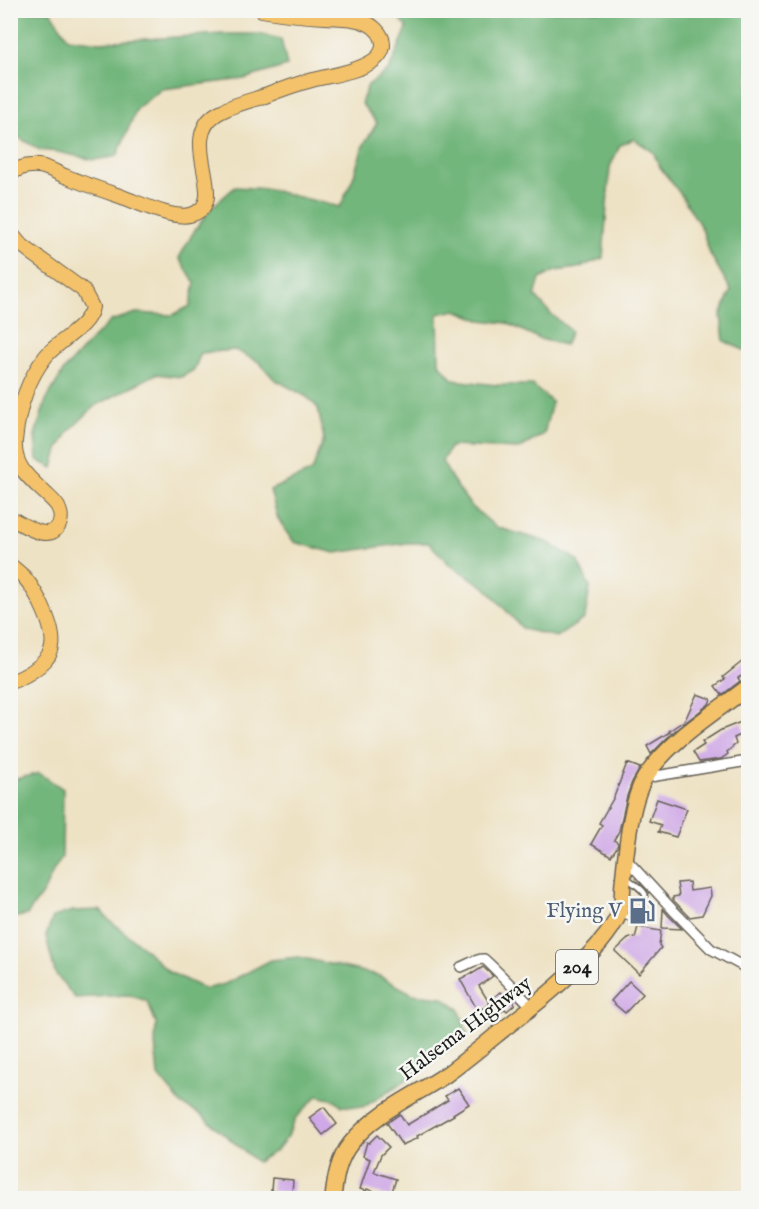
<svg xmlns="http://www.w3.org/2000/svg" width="759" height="1209" font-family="'IM FELL English',serif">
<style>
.forest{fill:#72b67b;stroke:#47694c;stroke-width:1.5}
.building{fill:#cda5e6}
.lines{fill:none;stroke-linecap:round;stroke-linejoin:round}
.service-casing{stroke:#666157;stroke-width:8}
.minor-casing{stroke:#666157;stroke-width:12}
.primary-casing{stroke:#666157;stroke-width:16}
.trunk-casing{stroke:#666157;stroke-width:18}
.service{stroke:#fff;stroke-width:4.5}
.minor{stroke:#fff;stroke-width:9}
.primary{stroke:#f4c26a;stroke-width:14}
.trunk{stroke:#f4c26a;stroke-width:15}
.labels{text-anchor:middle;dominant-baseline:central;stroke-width:5;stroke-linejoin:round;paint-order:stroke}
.shield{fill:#f6f6f2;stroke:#5d5d5c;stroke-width:1.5}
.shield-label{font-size:20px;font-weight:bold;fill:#1c1c1c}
.service-label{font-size:21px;fill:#4e5e75;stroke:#f6f6f2;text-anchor:end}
.street-label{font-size:21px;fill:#1c1c1c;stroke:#f6f6f2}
</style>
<rect width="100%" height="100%" fill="#f6f6f2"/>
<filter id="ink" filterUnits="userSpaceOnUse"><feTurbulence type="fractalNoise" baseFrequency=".0167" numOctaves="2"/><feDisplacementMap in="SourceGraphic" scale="12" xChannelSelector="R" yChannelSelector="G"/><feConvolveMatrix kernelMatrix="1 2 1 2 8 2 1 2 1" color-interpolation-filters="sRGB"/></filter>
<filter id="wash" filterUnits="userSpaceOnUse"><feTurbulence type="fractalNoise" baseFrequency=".008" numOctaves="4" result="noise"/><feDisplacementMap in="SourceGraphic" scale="24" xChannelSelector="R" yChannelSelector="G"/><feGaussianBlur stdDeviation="1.35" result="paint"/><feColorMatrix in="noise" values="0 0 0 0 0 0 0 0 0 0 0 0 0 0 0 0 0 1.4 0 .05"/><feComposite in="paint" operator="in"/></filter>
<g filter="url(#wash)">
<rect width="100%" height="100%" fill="#eee2c4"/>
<g class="forest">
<path d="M 10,11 L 50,11 L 68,38 L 100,42 L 223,34 L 260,34 L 281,39 L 287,66 L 244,79 L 162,89 L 137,108 L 117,156 L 94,160 L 58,152 L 40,150 L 11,133 Z"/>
<path d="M 394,11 L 748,11 L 748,352 L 724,341 L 721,315 L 731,290 L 710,254 L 702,229 L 682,196 L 660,167 L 653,152 L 634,139 L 620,145 L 610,167 L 603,258 L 578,268 L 555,271 L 540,279 L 535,296 L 550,313 L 571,331 L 565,345 L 540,339 L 507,323 L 480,320 L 456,310 L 438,314 L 439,363 L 453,380 L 497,385 L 532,385 L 552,402 L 544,434 L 519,449 L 451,446 L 442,461 L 452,479 L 470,505 L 496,527 L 547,542 L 577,560 L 590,587 L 585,618 L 557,637 L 523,629 L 485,587 L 450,565 L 429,543 L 407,543 L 335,553 L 294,542 L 278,519 L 270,490 L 312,471 L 324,439 L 318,408 L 307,397 L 274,379 L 259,362 L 235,350 L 201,353 L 194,370 L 181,377 L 156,374 L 95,406 L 69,431 L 58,450 L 53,468 L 37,460 L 35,435 L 46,400 L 64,370 L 95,336 L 111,321 L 136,313 L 173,315 L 190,306 L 195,283 L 179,258 L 193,233 L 212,207 L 235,187 L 267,189 L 340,207 L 353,178 L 363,146 L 377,123 L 361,103 L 368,85 L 389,70 L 407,28 Z"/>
<path d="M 39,773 L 63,789 L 62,857 L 54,869 L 44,891 L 27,915 L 11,918 L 11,783 L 13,780 Z"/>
<path d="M 100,910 L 109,920 L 144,948 L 169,972 L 205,989 L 225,984 L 271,960 L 299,957 L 377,975 L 413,994 L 442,997 L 459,1009 L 468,1035 L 408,1079 L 364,1107 L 342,1106 L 335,1100 L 317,1096 L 296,1118 L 287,1137 L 276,1151 L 257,1162 L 199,1113 L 182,1105 L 158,1076 L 155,1043 L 156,1023 L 147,1001 L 129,995 L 75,998 L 55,973 L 46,936 L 53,917 L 73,911 Z"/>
</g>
<g id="blocks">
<g class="building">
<path d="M 748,657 L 748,672 L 738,678 L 740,681 L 722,695 L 715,686 L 725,679 L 723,677 Z"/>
<path d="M 697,694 L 711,699 L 709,704 L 673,732 L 651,754 L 647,746 L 670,732 L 669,731 L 685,720 Z"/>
<path d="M 741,722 L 745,733 L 734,738 L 736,744 L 727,752 L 728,754 L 721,759 L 699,762 L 693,752 L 704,745 L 702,742 L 721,730 Z"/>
<path d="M 627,763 L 640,768 L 632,782 L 627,796 L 619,831 L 614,840 L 618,843 L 617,847 L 611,856 L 591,844 L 602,825 L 599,823 L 614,797 Z"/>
<path d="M 657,799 L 687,809 L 676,837 L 658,832 L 661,825 L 649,821 Z"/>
<path d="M 689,882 L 690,891 L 710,888 L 711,896 L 702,915 L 690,917 L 673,900 L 673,897 L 679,896 L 677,883 Z"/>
<path d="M 663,909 L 668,915 L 682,929 L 662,928 Z"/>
<path d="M 638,927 L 661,931 L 659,945 L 661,948 L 639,974 L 615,951 L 630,937 L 635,938 Z"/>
<path d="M 483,967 L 493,976 L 479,986 L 490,1004 L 478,1011 L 460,979 L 472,973 L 472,974 Z"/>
<path d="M 629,981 L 643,994 L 625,1013 L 611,1001 Z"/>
<path d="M 501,992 L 505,997 L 508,995 L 515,1004 L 507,1011 L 505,1009 L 501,1012 L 491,999 Z"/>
<path d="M 458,1088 L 469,1104 L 453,1114 L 454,1115 L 417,1136 L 418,1138 L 402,1145 L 387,1123 L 400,1114 L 407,1125 L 448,1100 L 445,1096 Z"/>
<path d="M 324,1107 L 337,1124 L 323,1135 L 309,1118 Z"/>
<path d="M 377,1135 L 389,1147 L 381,1155 L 374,1172 L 396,1179 L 390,1198 L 367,1189 L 366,1191 L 360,1189 L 370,1159 L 363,1156 L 367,1142 L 369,1143 Z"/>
<path d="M 272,1178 L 293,1180 L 292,1193 L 271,1191 Z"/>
</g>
</g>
</g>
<g filter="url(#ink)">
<use href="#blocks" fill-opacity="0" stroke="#666157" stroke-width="1.5"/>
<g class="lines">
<g class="service-casing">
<path id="service" d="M 622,914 L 634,920 L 640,919 C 649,890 649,896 626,877"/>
</g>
<g class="minor-casing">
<g id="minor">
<path d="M 644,778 L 748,761"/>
<path d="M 626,859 L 673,910 L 711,949 L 748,969"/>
<path d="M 461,967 C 467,965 477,958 484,959 C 488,961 525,1000 532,1007"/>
</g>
</g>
<g class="primary-casing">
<g id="primary">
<path d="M 10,175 C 18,167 28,165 39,166 C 48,167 57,173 65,176 C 84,184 105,191 125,198 C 141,204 173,219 190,215 C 234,204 174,139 218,113 C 232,105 249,101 265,96 C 280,90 296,84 312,80 C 332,75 356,72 373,61 C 393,47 380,26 361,21 C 350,17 337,18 325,17 C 304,16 283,14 262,10"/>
<path d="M 10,232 L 19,243 L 32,253 L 83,290 L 92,307 C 89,327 59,340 46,356 C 26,381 18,410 15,441 C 13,466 29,478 46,494 C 50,498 55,502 58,507 C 61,513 62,519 59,525 C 49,544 23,524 10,518"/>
<path d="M 10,565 C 15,569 20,573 24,577 C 37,592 58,632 51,651 C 46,665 23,678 10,682"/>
</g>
</g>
<g class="trunk-casing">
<path id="trunk" d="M 333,1198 C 335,1179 338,1159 351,1143 C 375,1112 415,1096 447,1074 C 465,1061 483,1046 500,1032 C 524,1013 549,995 570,974 C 588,956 609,937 619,914 C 623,905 622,892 623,882 C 626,854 630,800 646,776 C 671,739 713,714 748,687"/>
</g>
<use href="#service" class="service"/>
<use href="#minor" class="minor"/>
<use href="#primary" class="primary"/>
<use href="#trunk" class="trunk"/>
</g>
</g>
<defs>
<g id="fuel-bare" transform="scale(2.07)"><path d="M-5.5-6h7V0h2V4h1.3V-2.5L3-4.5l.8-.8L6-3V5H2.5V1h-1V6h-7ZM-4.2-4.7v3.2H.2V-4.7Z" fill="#5c6f8a" stroke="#f6f6f2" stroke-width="2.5" paint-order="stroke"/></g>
</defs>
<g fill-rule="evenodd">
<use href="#fuel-bare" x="642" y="911"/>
</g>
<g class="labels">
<rect class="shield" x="556" y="950" width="42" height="34" rx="4.5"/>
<g class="shield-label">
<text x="577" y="967">204</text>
</g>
<g class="service-label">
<text x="622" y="911">Flying V</text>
</g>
<g class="street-label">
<text transform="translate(466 1029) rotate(-37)">Halsema Highway</text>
</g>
</g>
<rect width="759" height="1209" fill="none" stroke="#f6f6f2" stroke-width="36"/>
</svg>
